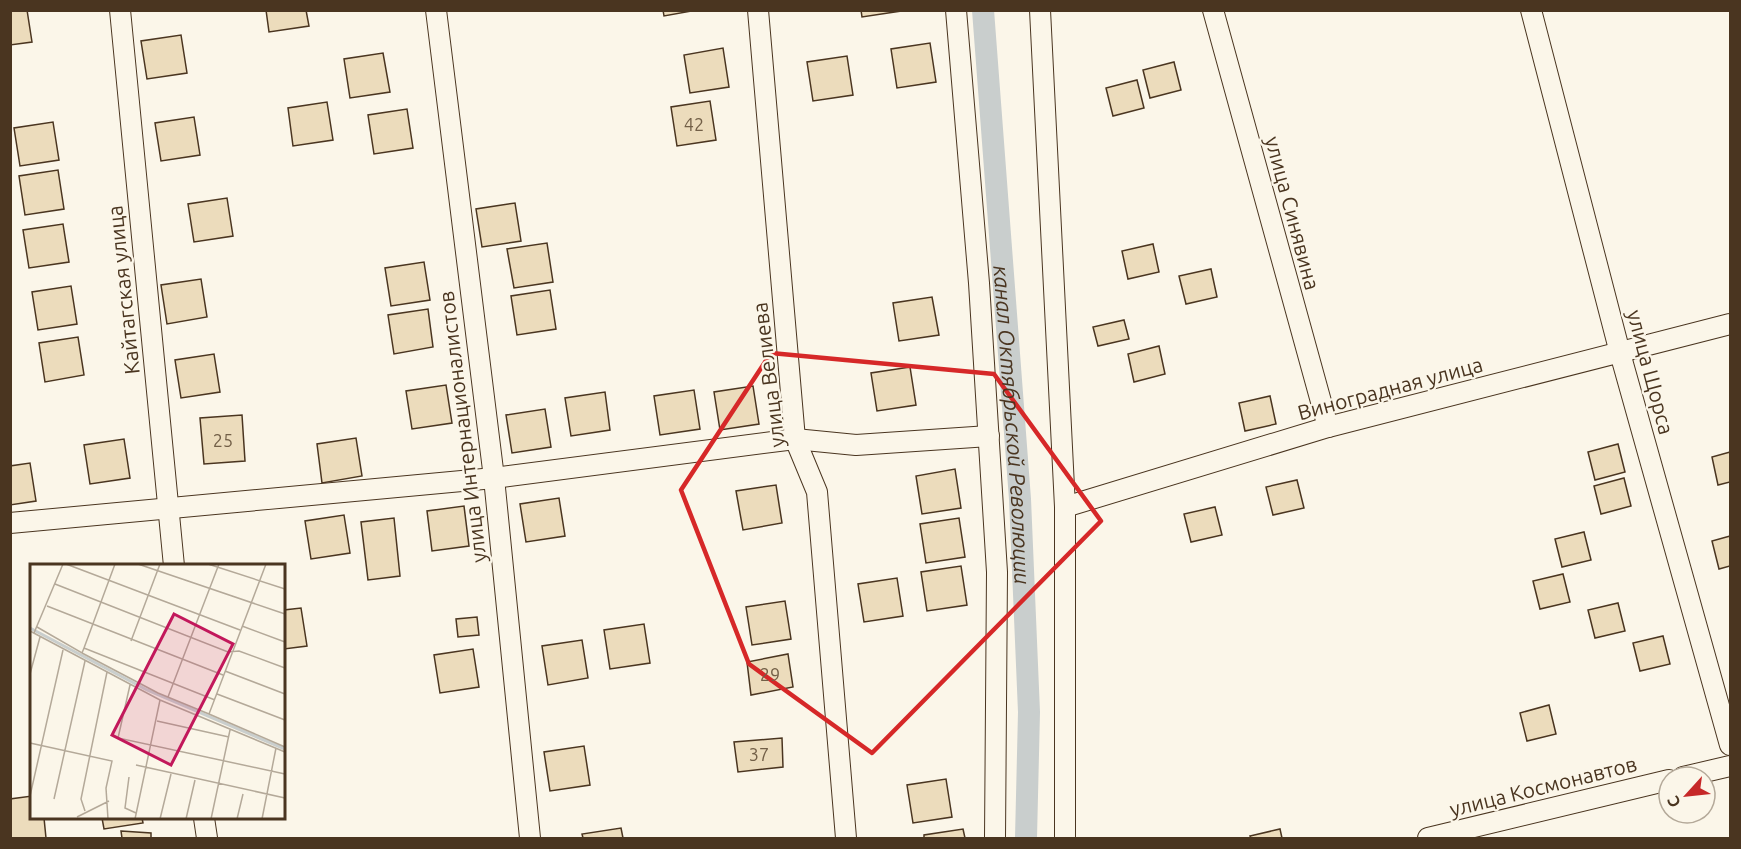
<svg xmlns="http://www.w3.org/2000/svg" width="1741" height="849" font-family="Ubuntu,sans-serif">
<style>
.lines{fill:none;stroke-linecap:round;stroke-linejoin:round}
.canal{stroke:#c9cecd;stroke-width:22}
.building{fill:#ecdcbc;stroke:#4a3520;stroke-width:1.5}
.minor-casing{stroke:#4a3520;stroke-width:22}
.minor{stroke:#fbf6e9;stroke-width:20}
.marked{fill:none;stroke:#d62828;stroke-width:4.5;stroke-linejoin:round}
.labels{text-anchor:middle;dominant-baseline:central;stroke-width:4.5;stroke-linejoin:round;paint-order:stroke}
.number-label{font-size:18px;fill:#725f47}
.street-label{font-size:21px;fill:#4a3520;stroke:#fbf6e9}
.water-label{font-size:22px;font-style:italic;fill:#4a3520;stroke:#fbf6e9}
.inset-river{fill:none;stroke:#c9cecd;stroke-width:3}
.inset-road{fill:none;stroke:#b4a999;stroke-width:1.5}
.view{fill:#c2185b;fill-opacity:0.15;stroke:#c2185b;stroke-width:3}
.inset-edge{fill:none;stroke:#4a3520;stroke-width:3}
</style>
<rect width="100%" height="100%" fill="#fbf6e9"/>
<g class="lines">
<path class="canal" id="s1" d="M 983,10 L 1020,499 L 1029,712 L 1026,838"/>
</g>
<g class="building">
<path d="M 10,10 L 27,10 L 32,42 L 10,45 Z"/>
<path d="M 266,10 L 306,10 L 309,26 L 269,32 Z"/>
<path d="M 663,10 L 697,10 L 664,16 Z"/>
<path d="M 861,10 L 901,10 L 901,11 L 862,17 Z"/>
<path d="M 181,35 L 187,73 L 147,79 L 141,41 Z"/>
<path d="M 930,43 L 936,82 L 897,88 L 891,49 Z"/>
<path d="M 723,48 L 729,87 L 690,93 L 684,55 Z"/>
<path d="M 383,53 L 390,92 L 350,98 L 344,59 Z"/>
<path d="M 847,56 L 853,95 L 813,101 L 807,62 Z"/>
<path d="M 1174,62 L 1181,90 L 1150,98 L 1143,70 Z"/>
<path d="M 1137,80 L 1144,108 L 1113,116 L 1106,88 Z"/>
<path d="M 710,101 L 716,140 L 677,146 L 671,107 Z"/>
<path d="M 327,102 L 333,140 L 293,146 L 288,108 Z"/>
<path d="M 407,109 L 413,148 L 374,154 L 368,115 Z"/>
<path d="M 194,117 L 200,155 L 161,161 L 155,123 Z"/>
<path d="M 53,122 L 59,160 L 20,166 L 14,128 Z"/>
<path d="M 58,170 L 64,209 L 25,215 L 19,176 Z"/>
<path d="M 227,198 L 233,236 L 194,242 L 188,204 Z"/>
<path d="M 515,203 L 521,241 L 482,247 L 476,209 Z"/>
<path d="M 63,224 L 69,262 L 29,268 L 23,230 Z"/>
<path d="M 547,243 L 553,282 L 514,288 L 507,249 Z"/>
<path d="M 1153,244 L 1159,272 L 1128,279 L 1122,251 Z"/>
<path d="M 424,262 L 430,300 L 391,306 L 385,268 Z"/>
<path d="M 1211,269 L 1217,297 L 1186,304 L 1179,276 Z"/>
<path d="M 201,279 L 207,317 L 167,324 L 161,285 Z"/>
<path d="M 71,286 L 77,324 L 38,330 L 32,292 Z"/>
<path d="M 550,290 L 556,329 L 517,335 L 511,296 Z"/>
<path d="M 932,297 L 939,335 L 899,341 L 893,303 Z"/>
<path d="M 428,309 L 433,347 L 394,354 L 388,315 Z"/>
<path d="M 1124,320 L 1129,339 L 1098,346 L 1093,327 Z"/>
<path d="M 78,337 L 84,375 L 45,382 L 39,343 Z"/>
<path d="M 1159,346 L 1165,374 L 1134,382 L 1128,354 Z"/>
<path d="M 214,354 L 220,392 L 181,398 L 175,360 Z"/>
<path d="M 910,367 L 916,405 L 877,411 L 871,373 Z"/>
<path d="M 446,385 L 452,423 L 412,429 L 406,391 Z"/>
<path d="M 753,386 L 759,424 L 720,430 L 714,392 Z"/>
<path d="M 694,390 L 700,429 L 660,435 L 654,396 Z"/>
<path d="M 605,392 L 610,430 L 571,436 L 565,398 Z"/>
<path d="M 1270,396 L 1276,424 L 1245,431 L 1239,403 Z"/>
<path d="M 545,409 L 551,447 L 512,453 L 506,415 Z"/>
<path d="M 242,415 L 245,461 L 204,464 L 200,418 Z"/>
<path d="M 356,438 L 362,476 L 322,483 L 317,444 Z"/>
<path d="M 124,439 L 130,478 L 90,484 L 84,445 Z"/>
<path d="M 1618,444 L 1625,472 L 1595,480 L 1588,452 Z"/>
<path d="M 1730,452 L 1730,482 L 1718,485 L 1712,457 Z"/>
<path d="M 30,463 L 36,501 L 10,505 L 10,466 Z"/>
<path d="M 955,469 L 961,508 L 922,514 L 916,476 Z"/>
<path d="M 1624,478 L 1631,506 L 1601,514 L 1594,486 Z"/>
<path d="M 1297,480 L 1304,508 L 1273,515 L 1266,487 Z"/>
<path d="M 776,485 L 782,523 L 743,530 L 736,491 Z"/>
<path d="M 559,498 L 565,536 L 526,542 L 520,504 Z"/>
<path d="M 464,506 L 469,546 L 432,551 L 427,511 Z"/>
<path d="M 1215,507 L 1222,535 L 1191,542 L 1184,514 Z"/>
<path d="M 344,515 L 350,553 L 311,559 L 305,521 Z"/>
<path d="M 394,518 L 400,576 L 368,580 L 361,522 Z"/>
<path d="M 959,518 L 965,557 L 926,563 L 920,524 Z"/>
<path d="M 1584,532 L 1591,560 L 1562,567 L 1555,539 Z"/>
<path d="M 1730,536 L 1730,566 L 1719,569 L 1712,541 Z"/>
<path d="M 961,566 L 967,605 L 927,611 L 921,572 Z"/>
<path d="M 1563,574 L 1570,602 L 1540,609 L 1533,581 Z"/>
<path d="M 897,578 L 903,616 L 864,622 L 858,584 Z"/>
<path d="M 785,601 L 791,639 L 752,645 L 746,607 Z"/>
<path d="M 1618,603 L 1625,631 L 1595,638 L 1588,610 Z"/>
<path d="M 301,608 L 307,646 L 284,649 L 284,610 Z"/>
<path d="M 477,617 L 479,635 L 458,637 L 456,619 Z"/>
<path d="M 644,624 L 650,663 L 610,669 L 604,630 Z"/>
<path d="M 1663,636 L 1670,664 L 1640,671 L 1633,643 Z"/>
<path d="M 582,640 L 588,678 L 548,685 L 542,646 Z"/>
<path d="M 473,649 L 479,687 L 440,693 L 434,655 Z"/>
<path d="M 788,654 L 793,687 L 751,695 L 747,662 Z"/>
<path d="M 1549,705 L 1556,734 L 1527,741 L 1520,713 Z"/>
<path d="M 782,738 L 783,767 L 738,772 L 734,742 Z"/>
<path d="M 584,746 L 590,785 L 550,791 L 544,752 Z"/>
<path d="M 946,779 L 952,817 L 913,823 L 907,785 Z"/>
<path d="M 32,796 L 32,818 L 44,818 L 46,838 L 10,838 L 10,799 Z"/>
<path d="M 102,818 L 142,818 L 143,823 L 104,829 Z"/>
<path d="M 621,828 L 623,838 L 583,838 L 582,834 Z"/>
<path d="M 963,829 L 965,838 L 924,838 L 924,835 Z"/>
<path d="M 1280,829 L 1282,838 L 1251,838 L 1250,836 Z"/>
<path d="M 121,831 L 151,833 L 151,838 L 122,838 Z"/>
</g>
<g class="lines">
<g class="minor-casing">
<g id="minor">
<path d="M 120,10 L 174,566"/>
<path d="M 436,10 L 494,478 L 530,838"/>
<path d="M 758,10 L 795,439 L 817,492 L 846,838"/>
<path d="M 956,10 L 979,283 L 997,572 L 995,838"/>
<path d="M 1040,10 L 1065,507 L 1065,838"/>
<path d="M 1213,10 L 1328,427"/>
<path d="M 1531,10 L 1620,353 L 1730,745"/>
<path d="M 1065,507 L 1328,427 L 1730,324"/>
<path d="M 10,523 L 494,478 L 795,439 L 856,445 L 989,436"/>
<path d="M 1683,777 L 1730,766"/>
<path d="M 204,818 L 207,838"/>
<path d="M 1428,838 L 1669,780"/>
</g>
</g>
<use href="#minor" class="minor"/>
</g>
<path class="marked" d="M 771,353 L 994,374 L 1101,521 L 872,753 L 749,664 L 681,490 Z"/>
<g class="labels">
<g class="number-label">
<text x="694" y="124">42</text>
<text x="223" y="440">25</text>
<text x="770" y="674">29</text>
<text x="759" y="754">37</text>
</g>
<g class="street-label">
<text transform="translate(1293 213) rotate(75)">улица Синявина</text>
<text transform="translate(123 290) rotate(-96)">Кайтагская улица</text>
<text transform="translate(1651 372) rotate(75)">улица Щорса</text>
<text transform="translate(768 375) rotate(-97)">улица Велиева</text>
<text transform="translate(1390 388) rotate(-15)">Виноградная улица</text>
<text transform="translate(462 427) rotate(-97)">улица Интернационалистов</text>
<text transform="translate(1543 786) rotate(-14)">улица Космонавтов</text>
</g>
<g class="water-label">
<text stroke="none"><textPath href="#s1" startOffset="416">канал Октябрьской Революции</textPath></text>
</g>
</g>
<g transform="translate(30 564)">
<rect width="255" height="255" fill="#fbf6e9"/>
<path class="inset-river" d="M 0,64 L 117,126 L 255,185"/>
<path class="inset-road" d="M 36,0 L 210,66M 108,0 L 255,50M 178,0 L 255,25M 236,0 L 179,150 L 255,183M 25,20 L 198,88 L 209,87 L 255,104M 17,42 L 193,111M 212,62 L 255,78M 7,63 L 52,89 L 54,84 L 185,136M 0,67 L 130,136 L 255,188M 4,69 L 33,0M 101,77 L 130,0M 54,84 L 85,0M 52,89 L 128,129 L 179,150M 195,107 L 255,130M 0,110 L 10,73M 100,121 L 88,174 L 255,210M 187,130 L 255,156M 138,133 L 189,0M 127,157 L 199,173M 0,179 L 82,197 L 76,224 L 78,255M 106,201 L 255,234M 99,213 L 95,244 L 106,249M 0,232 L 33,86M 24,235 L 55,97M 55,247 L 51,235 L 77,108M 47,253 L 79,237M 105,255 L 130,136M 130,255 L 141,210M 156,255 L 165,216M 181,255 L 200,166M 207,255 L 213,230M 232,255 L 246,184"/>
<path class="view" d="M 144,50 L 203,80 L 141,201 L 82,171 Z"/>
<rect width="255" height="255" class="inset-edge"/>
</g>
<rect width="1741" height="849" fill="none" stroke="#4a3520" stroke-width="24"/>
<g transform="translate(1687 795) rotate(243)"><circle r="28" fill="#fbf6e9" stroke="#b4a999" stroke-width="1.5"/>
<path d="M0-4.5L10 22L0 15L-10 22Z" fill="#c62828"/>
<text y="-9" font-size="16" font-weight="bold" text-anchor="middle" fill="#4a3520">С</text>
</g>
</svg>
